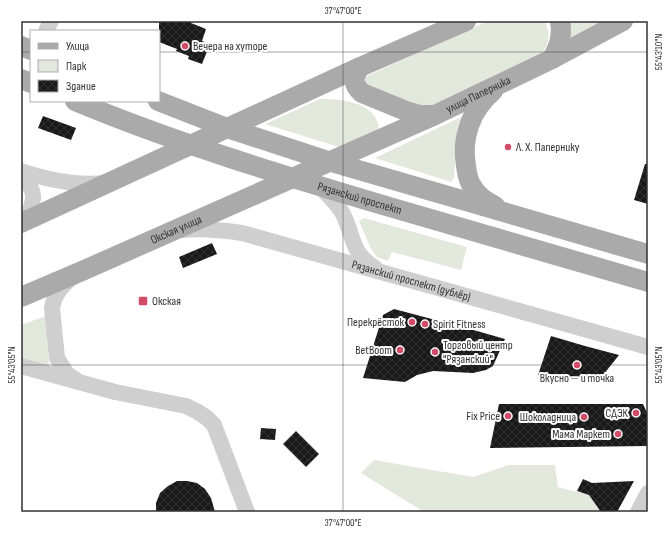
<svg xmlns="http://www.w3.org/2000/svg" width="669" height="533" font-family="'Sofia Sans Condensed',sans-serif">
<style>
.green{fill:#e3e8dc}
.building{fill:url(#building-cross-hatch)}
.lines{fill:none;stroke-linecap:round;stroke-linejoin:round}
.minor{stroke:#cfcfcf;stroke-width:16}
.major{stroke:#aaa;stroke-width:20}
.ticks{fill:none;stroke:#323232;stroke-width:1;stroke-opacity:0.45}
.poi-dot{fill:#d24b67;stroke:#fff;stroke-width:1.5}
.labels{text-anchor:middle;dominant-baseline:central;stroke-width:4;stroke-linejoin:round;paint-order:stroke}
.poi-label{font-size:12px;fill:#323232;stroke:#fff;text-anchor:end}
.street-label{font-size:12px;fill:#323232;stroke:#fff}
.neatline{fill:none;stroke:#323232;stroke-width:1.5}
.ticks-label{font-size:10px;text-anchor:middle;fill:#323232}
</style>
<defs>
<pattern id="building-cross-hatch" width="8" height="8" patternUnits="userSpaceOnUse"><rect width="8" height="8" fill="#191919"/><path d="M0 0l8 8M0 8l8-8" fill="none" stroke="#323232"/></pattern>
</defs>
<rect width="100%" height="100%" fill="#fff"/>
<g class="green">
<path d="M 488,21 L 544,21 C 552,35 549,44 540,56 L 428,110 L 364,88 L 365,77 Z"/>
<path d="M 565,21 L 603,21 L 569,42 Z"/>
<path d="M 320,99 C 343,99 378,102 379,131 L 342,148 L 265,124 Z"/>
<path d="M 461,117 L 457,129 L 454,178 L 451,182 L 375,158 Z"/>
<path d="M 364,218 L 467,247 L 461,270 L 392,252 L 388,261 L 377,257 L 371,249 L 359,221 Z"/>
<path d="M 46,316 L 49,365 L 45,366 L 21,358 L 21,325 Z"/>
<path d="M 374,460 L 473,477 L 509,465 L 555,465 L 558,487 L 589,495 L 601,512 L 424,512 L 361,473 Z"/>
</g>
<g class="building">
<path d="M 159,21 L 192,21 L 191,23 L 206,29 L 202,41 L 210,44 L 202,64 L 188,59 L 189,56 L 176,51 L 177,49 L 159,42 Z"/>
<path d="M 43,116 L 76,128 L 71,140 L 38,128 Z"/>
<path d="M 645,164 L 648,164 L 648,204 L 634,200 Z"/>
<path d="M 212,243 L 217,254 L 183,268 L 179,257 Z"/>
<path d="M 394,309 L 477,331 L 505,339 L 493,366 L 486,370 L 473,373 L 433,371 L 417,375 L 405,382 L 363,378 L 383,315 Z"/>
<path d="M 551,336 L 585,346 L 619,355 L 604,374 L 583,380 L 538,375 Z"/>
<path d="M 499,404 L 643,404 L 648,415 L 648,446 L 490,448 Z"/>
<path d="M 261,428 L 276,429 L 275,440 L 260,439 Z"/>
<path d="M 296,431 L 319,454 L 306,467 L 283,444 Z"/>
<path d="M 583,479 L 592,483 L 634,481 L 617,512 L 601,512 L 589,495 L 577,491 Z"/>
<path d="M 177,481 L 187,481 L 197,483 L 205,489 L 211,498 L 215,512 L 156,512 L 156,503 L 160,493 L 168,486 Z"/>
</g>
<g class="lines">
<g class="minor">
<path d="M 46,31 L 51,21"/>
<path d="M 21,171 C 48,180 75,186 104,183"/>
<path d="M 21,175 C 38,192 35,201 25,221"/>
<path d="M 319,186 C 328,195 337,203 343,214 C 355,238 350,252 375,268"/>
<path id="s1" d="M 182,230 C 202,228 221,230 242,233 L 648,347"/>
<path d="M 71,278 C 61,287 54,295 52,308 L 57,358 L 67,374 L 76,380"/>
<path d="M 21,366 L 115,392 L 186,406 L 198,412 L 207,418 L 214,425 L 247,512"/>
<path d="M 638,512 L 648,493"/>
</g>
<g class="major">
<path d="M 21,46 L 31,50"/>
<path d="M 552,59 C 559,46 563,35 560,21"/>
<path d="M 360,67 C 353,77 352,84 362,93 L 406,111 L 420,115 L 435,115"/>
<path d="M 21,79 L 31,83"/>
<path d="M 493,91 C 471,110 461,137 466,166 C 467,172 468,181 472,186 C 477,196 486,201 495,206"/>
<path id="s2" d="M 75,101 C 178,144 285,176 393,208 C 478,233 563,258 648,282"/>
<path d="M 158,101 L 227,128 L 331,162 L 648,254"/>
<path d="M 21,223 L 360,67 L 466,21"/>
<path id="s3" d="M 21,297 L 82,271 L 435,115 L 552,59 L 623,21"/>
</g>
</g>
<path class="ticks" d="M 343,21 L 343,512M 21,52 L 31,52M 159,52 L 648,52M 21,365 L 648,365"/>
<g class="poi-dot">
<circle cx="185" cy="46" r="4"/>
<circle cx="508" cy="147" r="4"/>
<rect x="138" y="296" width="10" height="10" rx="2"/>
<circle cx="412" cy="322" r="4"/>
<circle cx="425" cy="324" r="4"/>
<circle cx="400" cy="350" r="4"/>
<circle cx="435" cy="352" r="4"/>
<circle cx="577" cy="365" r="4"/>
<circle cx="636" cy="413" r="4"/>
<circle cx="508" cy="416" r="4"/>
<circle cx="584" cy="417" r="4"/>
<circle cx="618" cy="434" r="4"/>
</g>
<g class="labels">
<g class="poi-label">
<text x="193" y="46" text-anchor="start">Вечера на хуторе</text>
<text x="516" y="147" text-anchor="start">Л. Х. Папернику</text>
<text x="152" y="301" text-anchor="start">Окская</text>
<text x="404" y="322">Перекрёсток</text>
<text x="433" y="324" text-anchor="start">Spirit Fitness</text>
<text x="443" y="345" text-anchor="start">Торговый центр<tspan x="443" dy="14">"Рязанский"</tspan></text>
<text x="392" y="350">BetBoom</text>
<text x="577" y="378" text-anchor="middle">Вкусно — и точка</text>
<text x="628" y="413">СДЭК</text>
<text x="500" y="416">Fix Price</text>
<text x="576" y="417">Шоколадница</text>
<text x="610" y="434">Мама Маркет</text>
</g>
<g class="street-label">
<text stroke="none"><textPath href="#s3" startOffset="500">улица Паперника</textPath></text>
<text stroke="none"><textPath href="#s2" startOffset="301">Рязанский проспект</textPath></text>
<text stroke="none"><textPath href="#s3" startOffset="169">Окская улица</textPath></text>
<text stroke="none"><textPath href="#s1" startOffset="236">Рязанский проспект (дублёр)</textPath></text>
</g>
</g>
<rect width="669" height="533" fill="none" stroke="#ffffff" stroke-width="44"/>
<rect x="30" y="30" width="130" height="72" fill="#ffffff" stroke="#adadad"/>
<rect x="38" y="43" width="20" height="6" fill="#aaaaaa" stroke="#adadad"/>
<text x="66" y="50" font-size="12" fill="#323232">Улица</text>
<rect x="38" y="60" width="20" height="12" fill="#e3e8dc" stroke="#adadad"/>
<text x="66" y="70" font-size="12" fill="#323232">Парк</text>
<rect x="38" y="80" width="20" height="12" fill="url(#building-cross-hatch)" stroke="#adadad"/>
<text x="66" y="90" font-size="12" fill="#323232">Здание</text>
<rect x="22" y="22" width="625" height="489" class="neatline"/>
<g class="ticks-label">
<text x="343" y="14">37°47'00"E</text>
<text transform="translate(658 52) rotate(-90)" y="4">55°43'10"N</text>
<text transform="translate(11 365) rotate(-90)" y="4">55°43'05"N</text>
<text transform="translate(658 365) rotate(-90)" y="4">55°43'05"N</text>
<text x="343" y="526">37°47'00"E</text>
</g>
</svg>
